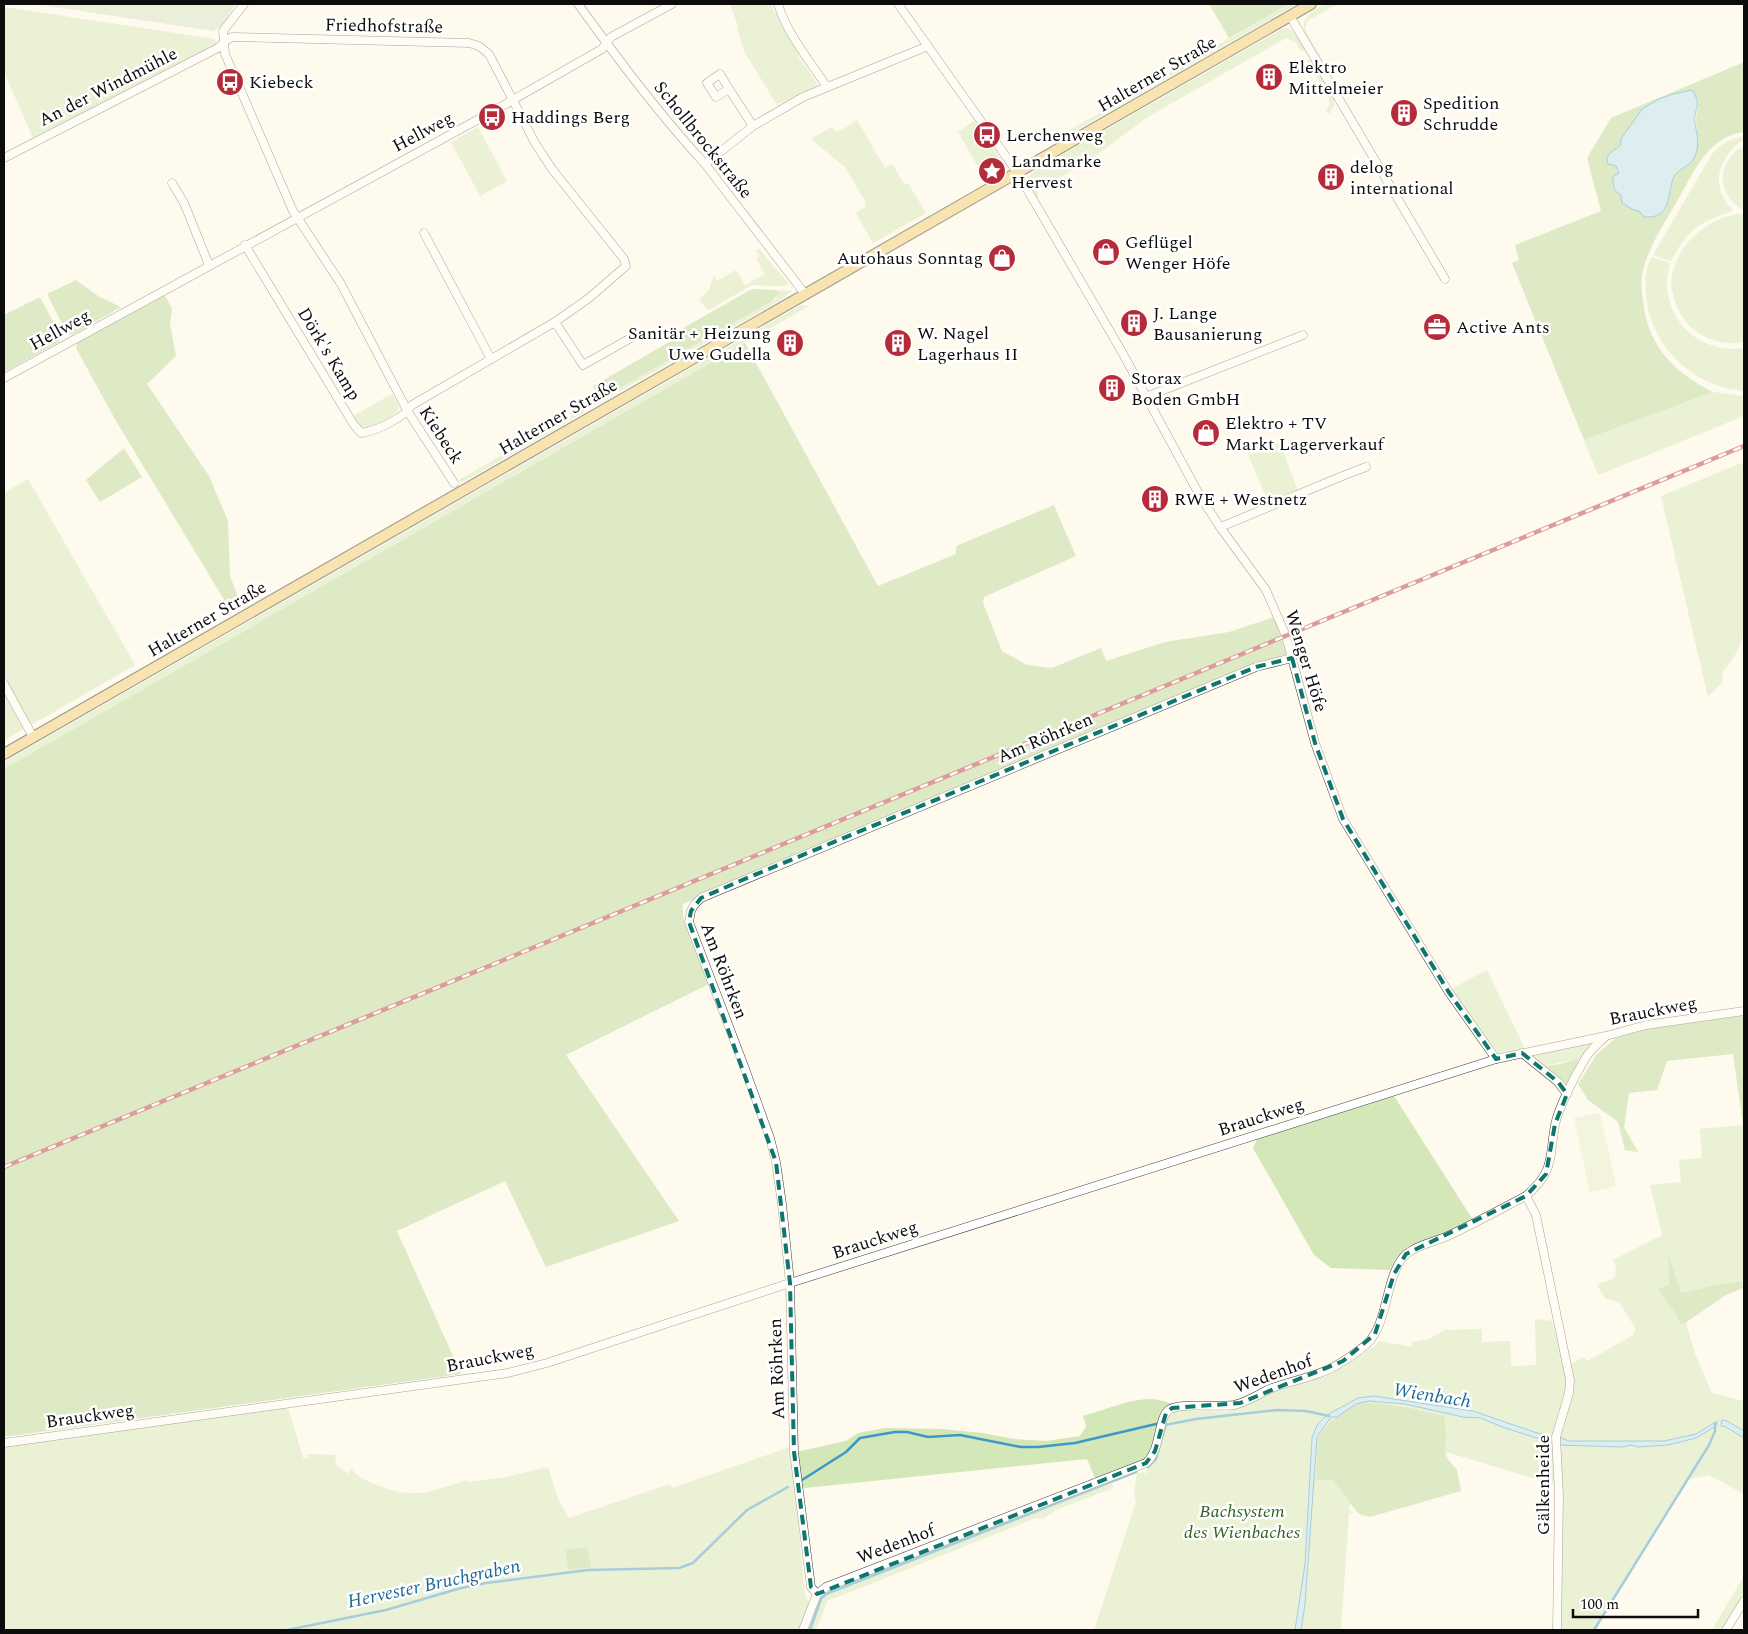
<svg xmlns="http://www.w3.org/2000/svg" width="1748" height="1634" font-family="Spectral,serif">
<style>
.green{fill:#d3e7b8;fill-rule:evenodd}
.forest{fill:#b8d798;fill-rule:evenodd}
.cemetery{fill:#d6dfbf}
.pitch{fill:#e4eec9}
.water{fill:#b4dff3;stroke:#3e98c7}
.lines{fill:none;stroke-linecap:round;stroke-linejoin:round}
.stream{stroke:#3e98c7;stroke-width:2.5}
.minor-casing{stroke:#3f3f3f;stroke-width:9}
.major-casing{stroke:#1d1d1d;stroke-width:12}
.minor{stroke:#fff;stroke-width:8}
.major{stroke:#f2ca68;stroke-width:10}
.rail-casing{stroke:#b62b39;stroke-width:4.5}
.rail{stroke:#fff;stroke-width:2.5;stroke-dasharray:8;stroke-linecap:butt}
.marked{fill:none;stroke:#0f766e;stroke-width:4;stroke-dasharray:10 6;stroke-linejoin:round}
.labels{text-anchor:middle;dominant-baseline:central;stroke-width:5;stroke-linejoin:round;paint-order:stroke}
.street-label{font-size:18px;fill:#0c0c0c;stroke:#fff}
.poi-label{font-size:18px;fill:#0c0c0c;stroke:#fff;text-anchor:start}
.park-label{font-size:18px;font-style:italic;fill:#316120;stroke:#fff}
.water-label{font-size:19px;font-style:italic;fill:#1b6998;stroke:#fff}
</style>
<rect width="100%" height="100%" fill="#fefaed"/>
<g class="green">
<path d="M 730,4 L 772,4 L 775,14 L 779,13 L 800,53 L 798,56 L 818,85 L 777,105 L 744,51 L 737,27 L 738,26 Z"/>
<path d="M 1289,4 L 1297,4 L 1066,136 L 1060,136 L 1058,133 L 1060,131 L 1063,134 Z"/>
<path d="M 1325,4 L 1338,4 L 1307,21 L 1305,30 L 1340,90 L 1304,31 C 1302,15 1313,11 1325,4 Z"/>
<path d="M 4,7 L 215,39 L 217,44 L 33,138 L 4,72 Z"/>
<path d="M 1288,28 L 1295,33 L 1305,49 L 1302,52 L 1295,42 L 1286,38 L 1146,118 L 1093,158 L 1037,191 L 1039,198 L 1036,198 L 1026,182 C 1028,173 1041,167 1049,162 L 1282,29 Z"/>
<path d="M 1307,60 L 1312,60 L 1334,98 L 1334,106 L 1329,114 L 1326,109 L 1329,106 L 1329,98 Z"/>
<path d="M 857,120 L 885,168 L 892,164 L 905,185 L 908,183 L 926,213 L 873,243 L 856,213 L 865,207 L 866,202 L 845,167 L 811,139 L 832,127 L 835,132 L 842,130 Z"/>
<path d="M 974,121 L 1004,164 L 983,175 L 958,132 Z"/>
<path d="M 478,127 L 507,181 L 480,196 L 451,142 Z"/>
<path d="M 1744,136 L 1744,140 C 1738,143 1733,148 1729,153 C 1713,173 1717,193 1733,211 C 1699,222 1688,229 1671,261 L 1653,255 L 1712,154 C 1721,144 1731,138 1744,136 Z"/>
<path d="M 1744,146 L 1744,210 C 1738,208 1733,203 1729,197 C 1716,178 1725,156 1744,146 Z"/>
<path d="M 1738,214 L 1744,214 L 1744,342 C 1713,348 1682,330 1674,298 C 1673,293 1671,288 1671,283 C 1674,247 1704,220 1738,214 Z"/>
<path d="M 759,249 L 788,283 L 788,285 L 777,286 L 752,285 L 709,310 L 705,308 L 700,300 L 701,297 L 709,290 L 714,275 L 717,281 L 736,270 L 745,285 L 765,274 L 756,258 L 760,256 L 756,250 Z"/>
<path d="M 1652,257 L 1670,263 C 1669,270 1666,279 1667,286 C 1669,327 1705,354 1744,348 L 1744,391 C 1693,387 1650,346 1646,294 C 1645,282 1645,268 1652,257 Z"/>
<path d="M 776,290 L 792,291 L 779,301 L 592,407 L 589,406 L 772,301 L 776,298 L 778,291 Z"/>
<path d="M 801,305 L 809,306 L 4,769 L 4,762 Z"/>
<path d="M 1713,392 L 1744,396 L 1744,416 L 1598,475 L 1584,440 Z"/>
<path d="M 390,395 L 393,395 L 399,407 C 396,415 375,430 366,429 C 360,428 357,423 354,418 L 355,415 Z"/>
<path d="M 584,408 L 583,413 L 461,483 L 459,480 Z"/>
<path d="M 1280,443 L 1298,491 L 1269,504 L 1248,455 Z"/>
<path d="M 1744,462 L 1744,634 C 1739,648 1733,662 1722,672 L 1723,681 L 1708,697 L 1661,496 Z"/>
<path d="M 28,479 L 135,665 L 33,724 L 28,722 L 4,678 L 4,493 Z"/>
<path d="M 4,694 L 23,729 L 4,741 Z"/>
<path d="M 1487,970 L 1525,1049 L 1498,1054 L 1451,989 Z"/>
<path d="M 1590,1042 L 1569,1090 L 1529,1056 ZM 1578,1059 L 1568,1085 L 1544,1066 Z"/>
<path d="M 1394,1096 L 1473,1220 L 1443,1234 L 1408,1246 L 1398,1255 L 1390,1270 L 1331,1268 L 1314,1255 L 1253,1148 L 1257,1139 Z"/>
<path d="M 1743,1125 L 1744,1280 L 1681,1293 L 1668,1256 L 1669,1286 L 1659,1289 L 1676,1314 L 1680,1324 L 1686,1323 L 1695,1354 L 1712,1393 L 1744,1401 L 1744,1494 L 1709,1475 L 1686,1480 L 1593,1630 L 1561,1630 L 1562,1485 L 1549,1483 L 1446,1452 L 1454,1485 L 1362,1516 L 1350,1504 L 1349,1510 L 1354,1513 L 1349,1513 L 1341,1630 L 1094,1630 L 1136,1502 L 1134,1494 L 1137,1473 L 1112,1483 L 1113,1488 L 1056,1510 L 1043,1519 L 1036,1518 L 843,1595 L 828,1600 L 816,1630 L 806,1630 L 818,1598 L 827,1589 L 1139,1469 L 1138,1473 L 1144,1472 L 1145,1475 L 1147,1470 L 1143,1461 L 1095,1478 L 1087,1459 L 795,1489 L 805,1595 L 809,1602 L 801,1630 L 4,1630 L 4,1447 L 288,1407 L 303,1458 L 310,1459 L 306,1454 L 337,1455 L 335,1458 L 337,1466 L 349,1474 L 351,1468 C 357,1477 367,1481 377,1485 C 414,1500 430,1492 467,1480 L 468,1482 L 506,1477 L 548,1467 L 558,1499 L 569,1518 L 670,1484 L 672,1488 L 790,1447 L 790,1452 L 796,1452 L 846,1441 L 858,1433 L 885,1428 L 942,1429 L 983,1433 L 1014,1439 L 1046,1441 L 1080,1436 L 1086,1426 L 1083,1416 C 1105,1410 1126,1400 1149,1399 C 1160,1398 1169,1405 1180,1403 L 1181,1410 L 1226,1412 L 1240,1408 L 1279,1389 L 1326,1376 L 1375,1346 L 1379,1341 L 1412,1347 L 1412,1342 L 1429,1339 L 1445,1330 L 1482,1329 L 1482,1342 L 1510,1341 L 1511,1366 L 1536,1365 L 1535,1319 L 1552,1321 L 1565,1366 L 1573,1380 L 1571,1364 L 1583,1357 L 1588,1361 L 1633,1335 L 1636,1329 L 1619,1302 L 1606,1299 L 1597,1286 L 1599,1283 L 1609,1281 L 1615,1277 L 1616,1266 L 1613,1260 L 1662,1235 L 1650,1185 L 1681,1182 L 1679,1160 L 1702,1158 L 1700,1129 Z"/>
<path d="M 1744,1576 L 1744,1593 L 1721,1630 L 1712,1630 Z"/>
</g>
<g class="forest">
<path d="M 1209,4 L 1289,4 L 1229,38 Z"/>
<path d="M 1744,62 L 1744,132 C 1709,137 1696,168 1680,196 C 1667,220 1649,244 1643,271 C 1640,280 1642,291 1643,301 C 1648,347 1674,372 1713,392 L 1584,440 L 1512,263 L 1519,260 L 1515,245 L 1601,211 L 1587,158 L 1611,118 ZM 1698,98 C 1699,108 1694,118 1697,128 L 1678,172 L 1673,178 L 1668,202 L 1619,174 L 1616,166 L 1611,164 L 1616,149 L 1620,146 L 1622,142 Z"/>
<path d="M 76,280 L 98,296 L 121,307 L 72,335 L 67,333 L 47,294 Z"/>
<path d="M 752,289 L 776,290 L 779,293 L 772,301 L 601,399 L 593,386 L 671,341 L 669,336 Z"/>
<path d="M 165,295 L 172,309 L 170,324 L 176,356 L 147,384 L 209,476 L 228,521 L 230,576 L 241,605 L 231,611 L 116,421 L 76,348 L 77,343 Z"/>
<path d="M 40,297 L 61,336 L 59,342 L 4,372 L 4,315 Z"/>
<path d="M 745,343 L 878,586 L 956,554 L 956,546 L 1054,505 L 1076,556 L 984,597 L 983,603 L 1002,651 L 1027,665 L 1052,668 L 1101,648 L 1106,661 L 1165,642 L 1229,632 L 1274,617 L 1287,655 L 1284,658 L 740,879 L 683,904 L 683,916 L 709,984 L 566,1055 L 679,1221 L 546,1267 L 505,1181 L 397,1231 L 461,1374 L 4,1437 L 4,769 Z"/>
<path d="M 124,448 L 142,477 L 100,502 L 86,480 Z"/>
<path d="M 1744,1015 L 1744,1132 L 1733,1054 L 1667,1061 L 1657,1090 L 1629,1093 L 1624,1127 L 1638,1152 L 1625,1150 L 1618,1122 L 1588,1100 L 1578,1084 L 1597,1054 L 1616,1038 L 1648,1029 Z"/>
<path d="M 1579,1058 L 1568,1085 L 1544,1066 L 1561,1064 Z"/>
<path d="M 1668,1253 L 1681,1293 L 1721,1284 L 1742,1281 L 1743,1288 L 1726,1295 L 1685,1323 L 1680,1324 L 1676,1314 L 1658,1289 L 1669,1285 Z"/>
<path d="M 1374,1403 L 1409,1408 L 1444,1416 L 1446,1434 L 1445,1456 L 1457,1470 L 1461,1491 L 1370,1517 L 1358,1513 L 1333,1480 L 1316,1480 L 1318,1438 L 1331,1421 L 1356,1404 Z"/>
<path d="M 587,1547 L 591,1567 L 568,1570 L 566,1550 Z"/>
</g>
<path class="cemetery" d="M 35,4 L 236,4 L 222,26 L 213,31 Z"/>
<path class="pitch" d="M 1600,1113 L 1616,1186 L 1590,1192 L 1574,1118 Z"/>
<g class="water">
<path d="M 1692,90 C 1703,105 1693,109 1695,123 C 1697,136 1701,149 1692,161 C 1687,167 1675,171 1673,179 C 1667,197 1671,219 1644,217 L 1639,211 L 1634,210 L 1622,203 L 1621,195 C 1613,191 1613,185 1613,177 L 1619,173 L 1616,166 L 1608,164 C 1604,154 1614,151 1620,146 L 1621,139 L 1642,109 L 1659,99 L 1673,94 Z"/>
<path d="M 1374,1396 L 1473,1411 L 1534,1432 L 1553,1437 L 1553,1443 L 1505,1428 L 1480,1418 L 1463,1417 L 1405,1404 L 1369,1401 L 1356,1404 L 1337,1417 L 1331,1417 L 1317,1437 L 1305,1604 L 1301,1630 L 1295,1630 L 1305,1564 L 1312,1438 L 1317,1425 L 1327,1415 L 1358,1398 Z"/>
<path d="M 1722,1420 L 1727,1421 L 1744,1431 L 1744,1438 L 1726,1427 L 1721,1426 Z"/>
<path d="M 1717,1421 L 1716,1426 L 1696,1438 L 1668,1445 L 1638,1447 L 1631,1445 L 1623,1447 L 1558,1445 L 1559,1437 L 1569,1441 L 1664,1441 L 1696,1434 Z"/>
</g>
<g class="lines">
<g class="stream">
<path d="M 1165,1425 L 1196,1419 L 1277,1410 L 1306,1411 L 1329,1416"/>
<path d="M 1148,1467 L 1156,1459 L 1166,1424"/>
<path d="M 802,1480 L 846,1452 L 860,1438 L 895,1432 L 907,1432 L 928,1437 L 960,1435 L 1021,1447 L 1038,1447 L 1075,1443 L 1156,1424"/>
<path d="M 287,1630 L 386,1610 L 461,1588 L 486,1583 L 588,1570 L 679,1568 L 693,1563 L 747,1510 L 788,1487"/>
<path d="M 810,1630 L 821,1599 L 826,1594 L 1136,1472"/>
<path d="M 1594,1630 L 1709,1445 L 1715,1431 L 1715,1424"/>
</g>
<g class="minor-casing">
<g id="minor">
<path d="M 244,4 L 223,31 L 225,54 L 293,211 L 341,284 L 408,412 L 454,483"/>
<path d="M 578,4 C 618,59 659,114 705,164 L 805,294"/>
<path d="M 778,4 C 787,34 810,61 827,87"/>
<path d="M 898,4 L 1017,172 L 1122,352 L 1200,496 L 1220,527 L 1266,590 L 1286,636 L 1315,743 L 1343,819 L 1448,991 L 1496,1059"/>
<path d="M 1290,16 L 1445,279"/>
<path d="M 720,74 L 729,89 L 716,97 L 707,83 Z"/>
<path d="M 729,89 L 753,126"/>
<path d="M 4,158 L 218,48 L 225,41 L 232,37 L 469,43 L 479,46 L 489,54 L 535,143 L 552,169 L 624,259 L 626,266 L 589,298 L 555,322 L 412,405 C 404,418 376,431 361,433 L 354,425 L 245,245"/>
<path d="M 705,164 L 753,126 L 803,97 L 928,46"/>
<path d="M 172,183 L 184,203 L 209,265"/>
<path d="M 424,233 L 491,359"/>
<path d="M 555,322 L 583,365 L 638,334"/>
<path d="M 4,378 L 490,113 L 602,49 L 611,37 L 672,4"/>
<path d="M 1146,397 L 1303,335"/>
<path d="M 1220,527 C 1269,508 1317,485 1366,467"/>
<path d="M 4,684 L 33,737"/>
<path d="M 1522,1053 L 1558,1082 L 1567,1094"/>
<path d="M 1526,1196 L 1536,1215 L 1570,1380 L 1569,1393 L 1556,1437 L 1559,1495 L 1557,1630"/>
<path d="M 4,1443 L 508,1373 L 547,1363 L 790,1283 L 1496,1059 L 1606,1036 L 1646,1025 L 1744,1011"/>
<path d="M 817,1594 L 811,1587 L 794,1452 L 790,1283 L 782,1204 L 776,1162 L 770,1138 L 744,1066 L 689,922 L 691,911 L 694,905 L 701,898 L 1256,667 L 1292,658"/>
<path d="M 803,1630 L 817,1594 L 826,1587 L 1146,1463 C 1162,1449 1157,1417 1170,1409 C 1183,1402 1217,1408 1234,1405 C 1248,1402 1260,1393 1272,1388 C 1288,1382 1304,1379 1320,1373 C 1334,1368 1349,1358 1362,1348 C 1388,1330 1384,1285 1401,1260 C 1411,1245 1437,1242 1452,1234 C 1477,1222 1501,1209 1526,1196 C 1555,1171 1549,1158 1555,1125 C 1558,1108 1576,1074 1585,1059 C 1590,1050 1598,1043 1606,1036"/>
<path d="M 1726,1630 L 1744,1601"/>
</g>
</g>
<g class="major-casing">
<path id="major" d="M 4,754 L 1311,4"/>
</g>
<use href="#minor" class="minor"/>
<use href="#major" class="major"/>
<g class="rail-casing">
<path id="rail" d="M 4,1167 L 1744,446"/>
</g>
<use href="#rail" class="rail"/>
</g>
<path d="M0 0H1748V1634H0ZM 1292,658 L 1315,743 L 1343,819 L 1448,991 L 1496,1059 L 1522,1053 L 1558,1082 L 1567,1094 L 1555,1124 L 1546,1174 L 1526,1196 L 1406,1254 L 1394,1274 L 1375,1334 L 1343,1361 L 1240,1403 L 1172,1408 L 1166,1413 L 1155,1451 L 1146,1463 L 817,1594 L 811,1587 L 794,1452 L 790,1283 L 776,1162 L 689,922 L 691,911 L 701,898 L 740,881 L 1256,667 Z" fill="#fefaed" fill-opacity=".55" fill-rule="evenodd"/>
<path class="marked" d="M 1292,658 L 1315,743 L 1343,819 L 1448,991 L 1496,1059 L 1522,1053 L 1558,1082 L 1567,1094 L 1555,1124 L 1546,1174 L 1526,1196 L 1406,1254 L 1394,1274 L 1375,1334 L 1343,1361 L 1240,1403 L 1172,1408 L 1166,1413 L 1155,1451 L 1146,1463 L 817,1594 L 811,1587 L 794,1452 L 790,1283 L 776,1162 L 689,922 L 691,911 L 701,898 L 740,881 L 1256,667 Z"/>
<defs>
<g id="building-disc" transform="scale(1.4375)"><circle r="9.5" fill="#b62b39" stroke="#fff"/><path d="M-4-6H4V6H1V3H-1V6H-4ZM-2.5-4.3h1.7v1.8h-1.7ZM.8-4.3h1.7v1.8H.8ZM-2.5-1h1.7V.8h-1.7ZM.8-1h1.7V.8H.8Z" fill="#fff"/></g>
<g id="bus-disc" transform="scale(1.4375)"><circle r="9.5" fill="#b62b39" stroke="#fff"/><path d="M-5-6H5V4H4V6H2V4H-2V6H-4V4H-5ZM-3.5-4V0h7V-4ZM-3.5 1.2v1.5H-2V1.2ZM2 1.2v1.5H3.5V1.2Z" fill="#fff"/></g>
<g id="sight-disc" transform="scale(1.4375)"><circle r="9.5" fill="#b62b39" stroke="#fff"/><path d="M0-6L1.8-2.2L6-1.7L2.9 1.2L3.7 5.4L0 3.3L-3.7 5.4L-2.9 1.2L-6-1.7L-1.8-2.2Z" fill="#fff"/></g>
<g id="shop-disc" transform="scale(1.4375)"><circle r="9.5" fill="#b62b39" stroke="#fff"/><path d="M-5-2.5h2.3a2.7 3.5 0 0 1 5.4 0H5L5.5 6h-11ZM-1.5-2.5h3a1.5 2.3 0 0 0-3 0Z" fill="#fff"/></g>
<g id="office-disc" transform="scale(1.4375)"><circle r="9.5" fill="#b62b39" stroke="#fff"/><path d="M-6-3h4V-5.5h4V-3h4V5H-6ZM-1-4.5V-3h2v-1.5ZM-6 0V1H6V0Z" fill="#fff"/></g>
</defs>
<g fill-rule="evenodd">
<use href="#building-disc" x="1269" y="77"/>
<use href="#bus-disc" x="230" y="82"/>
<use href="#building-disc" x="1404" y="113"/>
<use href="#bus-disc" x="492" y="117"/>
<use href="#bus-disc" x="987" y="135"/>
<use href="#sight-disc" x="992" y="171"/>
<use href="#building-disc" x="1331" y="177"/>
<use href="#shop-disc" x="1106" y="252"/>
<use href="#shop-disc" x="1002" y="258"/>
<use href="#building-disc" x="1134" y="323"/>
<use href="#office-disc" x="1437" y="327"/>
<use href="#building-disc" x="790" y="343"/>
<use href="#building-disc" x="898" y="343"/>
<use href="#building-disc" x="1112" y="388"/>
<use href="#shop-disc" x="1206" y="433"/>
<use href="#building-disc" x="1155" y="499"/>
</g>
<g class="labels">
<g class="street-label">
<text transform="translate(384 26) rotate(1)">Friedhofstraße</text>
<text transform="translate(1157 74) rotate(-30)">Halterner Straße</text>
<text transform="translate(108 87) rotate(-27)">An der Windmühle</text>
<text transform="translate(423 132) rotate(-28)">Hellweg</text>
<text transform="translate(703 140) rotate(51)">Schollbrockstraße</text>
<text transform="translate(60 330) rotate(-29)">Hellweg</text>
<text transform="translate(329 354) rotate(59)">Dörk's Kamp</text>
<text transform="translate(558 417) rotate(-30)">Halterner Straße</text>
<text transform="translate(441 435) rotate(57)">Kiebeck</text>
<text transform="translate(207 619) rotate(-30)">Halterner Straße</text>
<text transform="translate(1306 661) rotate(73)">Wenger Höfe</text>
<text transform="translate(1045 738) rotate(-23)">Am Röhrken</text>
<text transform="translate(724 971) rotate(69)">Am Röhrken</text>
<text transform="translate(1653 1011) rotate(-11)">Brauckweg</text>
<text transform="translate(1261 1117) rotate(-18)">Brauckweg</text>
<text transform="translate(875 1240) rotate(-18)">Brauckweg</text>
<text transform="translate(490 1358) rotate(-11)">Brauckweg</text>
<text transform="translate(777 1369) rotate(-92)">Am Röhrken</text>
<text transform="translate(1273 1374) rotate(-20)">Wedenhof</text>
<text transform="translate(90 1416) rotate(-8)">Brauckweg</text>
<text transform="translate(1543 1485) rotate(-90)">Gälkenheide</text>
<text transform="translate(896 1544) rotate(-21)">Wedenhof</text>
</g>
<g class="poi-label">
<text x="1288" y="67">Elektro<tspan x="1288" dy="21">Mittelmeier</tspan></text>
<text x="249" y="82">Kiebeck</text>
<text x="1423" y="103">Spedition<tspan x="1423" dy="21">Schrudde</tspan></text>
<text x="511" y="117">Haddings Berg</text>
<text x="1006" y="135">Lerchenweg</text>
<text x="1011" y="161">Landmarke<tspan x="1011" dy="21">Hervest</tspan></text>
<text x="1350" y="167">delog<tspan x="1350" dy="21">international</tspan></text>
<text x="1125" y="242">Geflügel<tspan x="1125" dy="21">Wenger Höfe</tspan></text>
<text x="983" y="258" text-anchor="end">Autohaus Sonntag</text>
<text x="1153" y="313">J. Lange<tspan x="1153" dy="21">Bausanierung</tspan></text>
<text x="1456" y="327">Active Ants</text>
<text x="771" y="333" text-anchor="end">Sanitär + Heizung<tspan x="771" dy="21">Uwe Gudella</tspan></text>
<text x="917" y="333">W. Nagel<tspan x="917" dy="21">Lagerhaus II</tspan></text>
<text x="1131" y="378">Storax<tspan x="1131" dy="21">Boden GmbH</tspan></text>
<text x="1225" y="423">Elektro + TV<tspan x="1225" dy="21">Markt Lagerverkauf</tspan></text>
<text x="1174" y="499">RWE + Westnetz</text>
</g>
<g class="park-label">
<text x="1242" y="1511">Bachsystem<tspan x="1242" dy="21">des Wienbaches</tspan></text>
</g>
<g class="water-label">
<text transform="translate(1432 1396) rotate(9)">Wienbach</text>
<text transform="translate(434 1584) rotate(-12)">Hervester Bruchgraben</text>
</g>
</g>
<rect width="1748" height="1634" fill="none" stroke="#0c0c0c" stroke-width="10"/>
<path d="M1573 1609v8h125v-8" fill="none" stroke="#0c0c0c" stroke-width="2.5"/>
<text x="1580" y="1609" font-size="15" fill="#0c0c0c" stroke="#ffffff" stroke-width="4" paint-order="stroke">100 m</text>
</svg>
